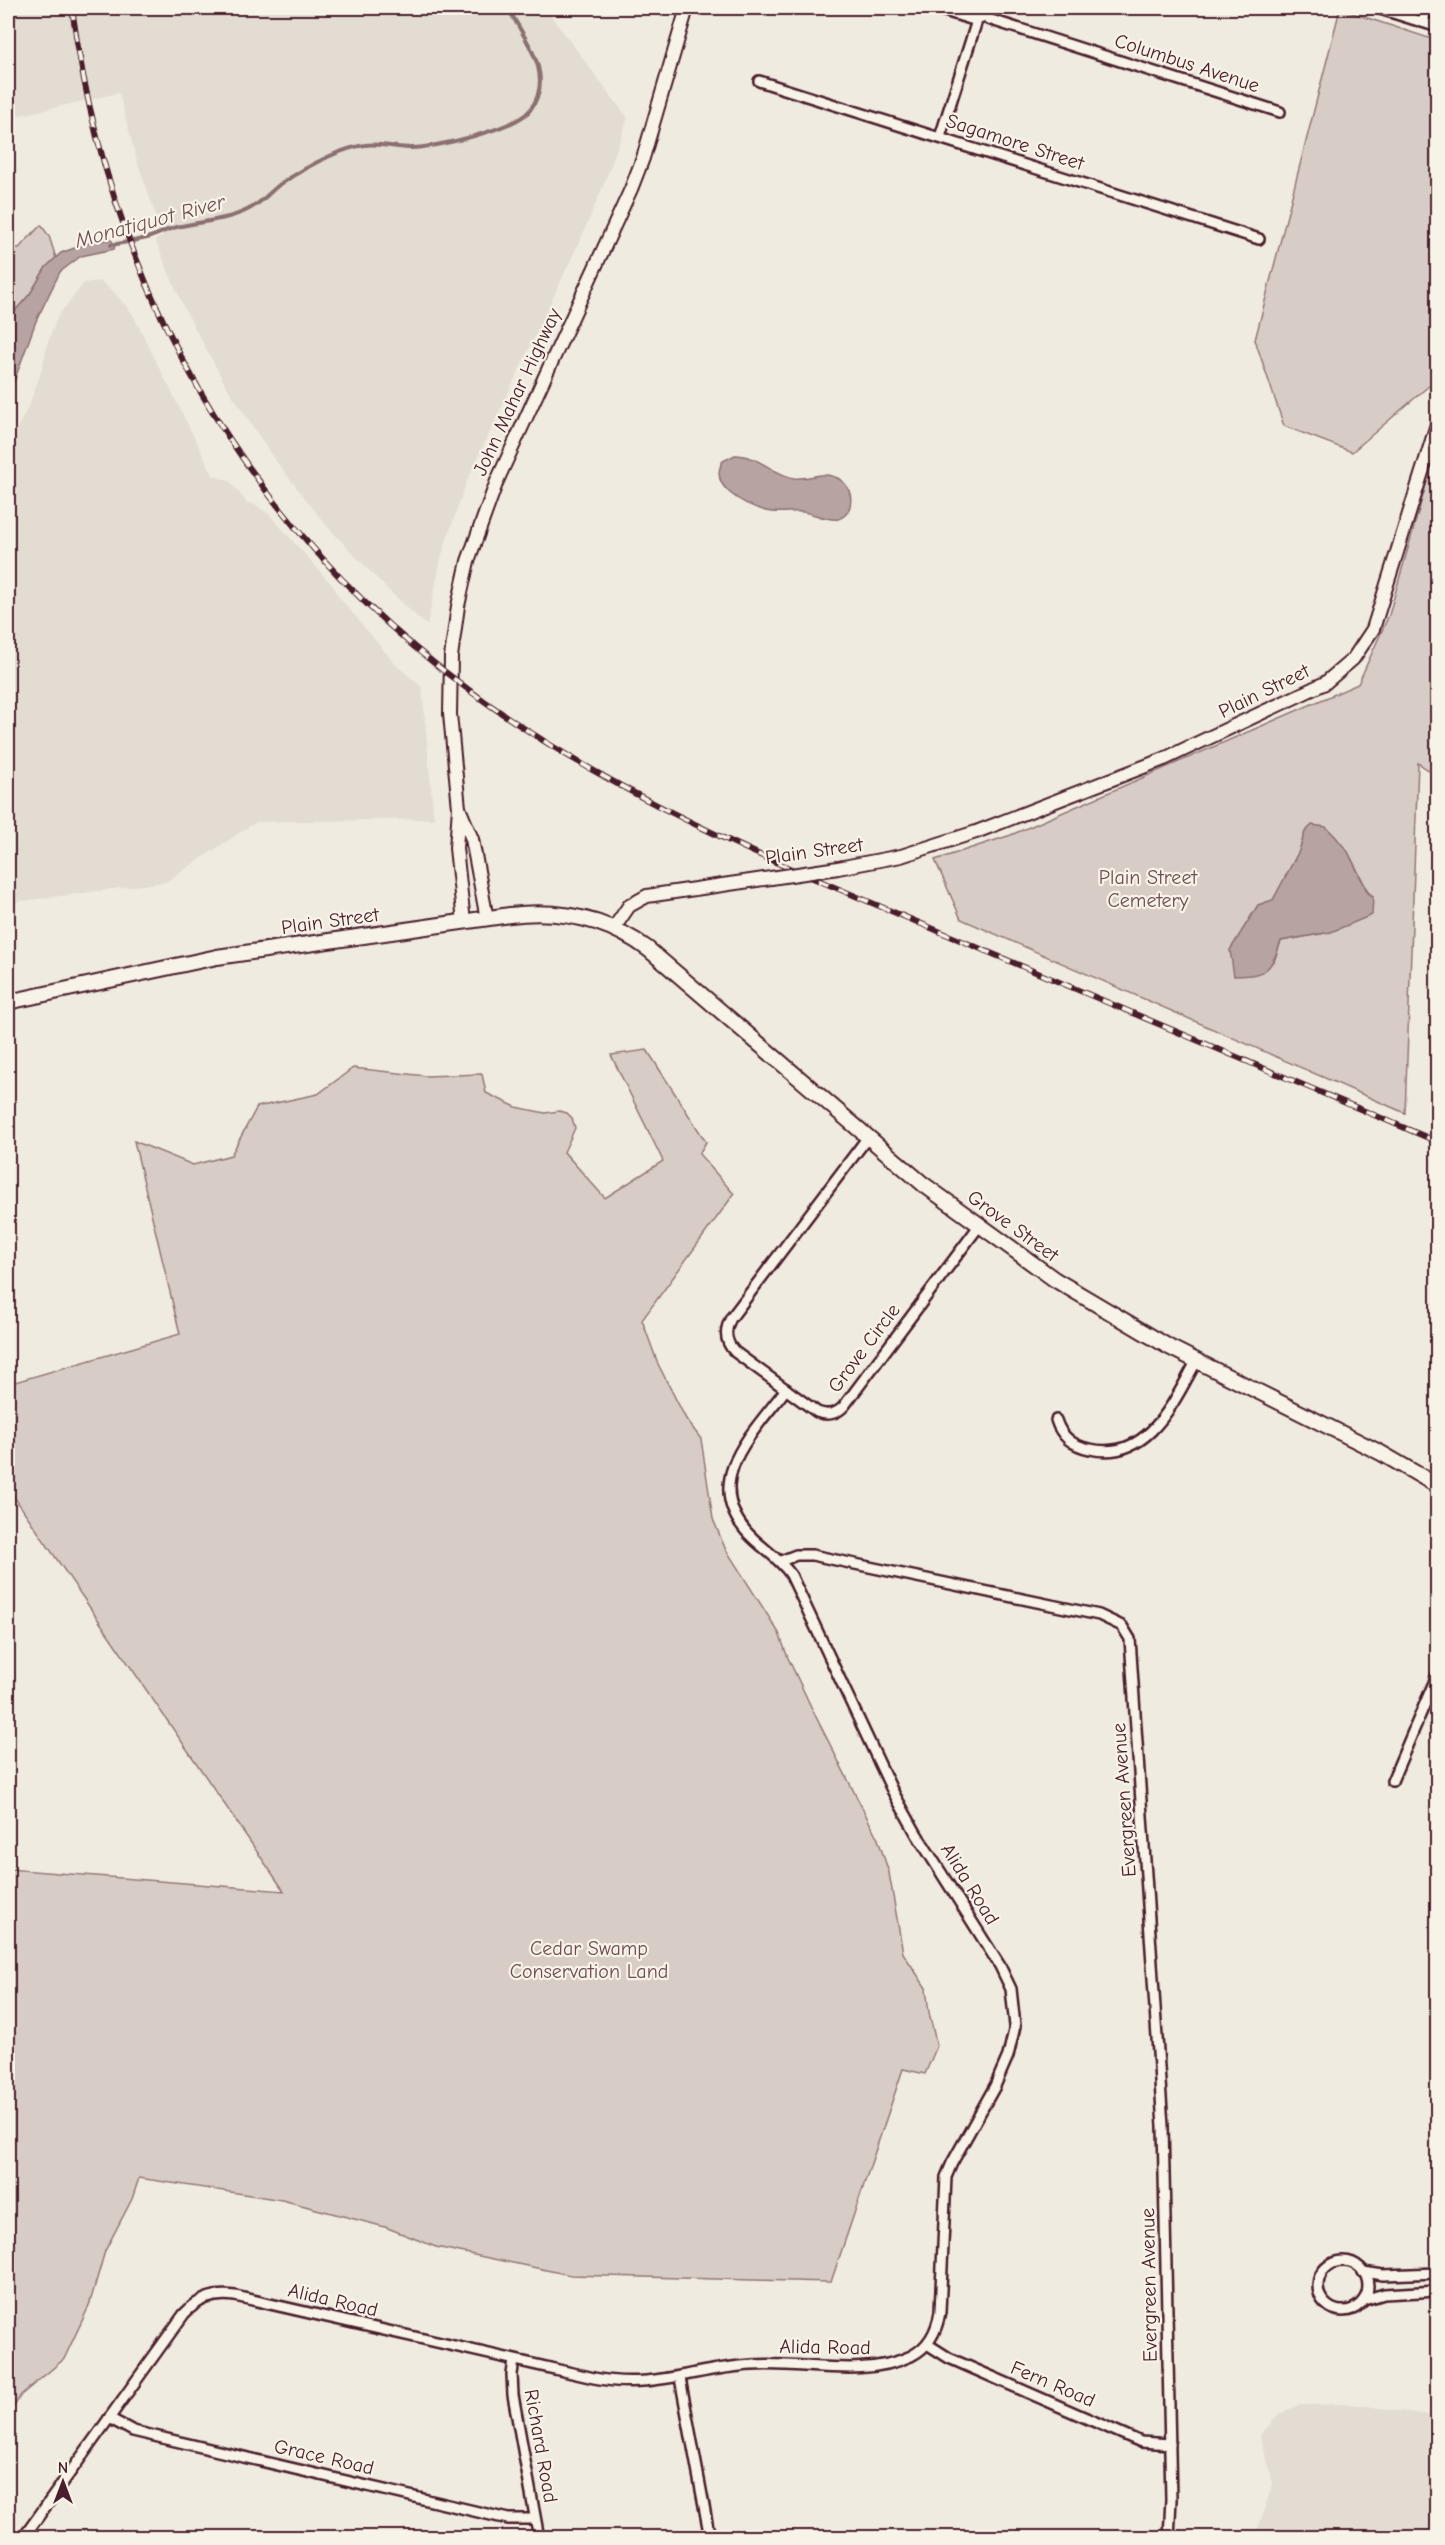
<svg xmlns="http://www.w3.org/2000/svg" width="1445" height="2545" font-family="'Comic Neue',sans-serif">
<style>
.built{fill:#e3dcd2}
.green{fill:#d8cdc6;stroke:#917678;stroke-width:1.5;fill-rule:evenodd}
.water{fill:#b7a4a2;stroke:#8b6f72;stroke-width:1.5}
.lines{fill:none;stroke-linecap:round;stroke-linejoin:round}
.stream{stroke:#8b6f72;stroke-width:4}
.minor-casing{stroke:#4a1f2b;stroke-width:14}
.tertiary-casing{stroke:#4a1f2b;stroke-width:16}
.secondary-casing{stroke:#4a1f2b;stroke-width:18}
.minor{stroke:#f7f3e8;stroke-width:9}
.tertiary{stroke:#f7f3e8;stroke-width:12}
.secondary{stroke:#f7f3e8;stroke-width:14}
.rail-casing{stroke:#4a1f2b;stroke-width:6}
.rail{stroke:#f7f3e8;stroke-width:4;stroke-dasharray:11;stroke-linecap:butt}
.tertiary-bridge-casing{stroke:#4a1f2b;stroke-width:16;stroke-linecap:butt}
.tertiary-bridge{stroke:#f7f3e8;stroke-width:12}
.labels{text-anchor:middle;dominant-baseline:central;stroke-width:4.5;stroke-linejoin:round;paint-order:stroke}
.street-label{font-size:20px;fill:#4a1f2b;stroke:#f7f3e8}
.park-label{font-size:20px;fill:#6e4a52;stroke:#f7f3e8}
.water-label{font-size:21px;font-style:italic;fill:#704e55;stroke:#f7f3e8}
</style>
<rect width="100%" height="100%" fill="#f0ebe0"/>
<filter id="ink" filterUnits="userSpaceOnUse"><feTurbulence type="fractalNoise" baseFrequency=".0167" numOctaves="2"/><feDisplacementMap in="SourceGraphic" scale="12" xChannelSelector="R" yChannelSelector="G"/><feConvolveMatrix kernelMatrix="1 2 1 2 8 2 1 2 1" color-interpolation-filters="sRGB"/></filter>
<g filter="url(#ink)">
<g class="built">
<path d="M 8,8 L 545,8 L 628,118 L 606,179 L 583,234 L 466,483 L 442,554 L 427,626 L 385,587 L 326,525 L 272,456 L 225,384 L 184,308 L 155,240 L 163,236 L 137,161 L 119,93 L 8,118 Z"/>
<path d="M 100,281 L 114,292 L 132,313 L 213,475 L 230,481 L 247,503 L 256,505 L 270,515 L 333,586 L 339,597 L 397,666 L 422,687 L 434,819 L 256,822 L 166,882 L 8,903 L 8,446 L 30,403 L 41,372 L 48,342 L 58,316 L 84,283 Z"/>
<path d="M 1352,2404 L 1437,2416 L 1437,2537 L 1255,2537 L 1273,2483 L 1260,2435 L 1281,2413 L 1298,2405 Z"/>
</g>
<g class="green">
<path d="M 1340,9 L 1438,41 L 1437,379 L 1352,452 L 1284,426 L 1255,340 Z"/>
<path d="M 41,225 L 49,236 L 56,258 L 46,268 L 30,294 L 13,313 L 8,342 L 8,248 L 19,248 Z"/>
<path d="M 1437,446 L 1437,776 L 1418,763 L 1405,1113 L 961,919 L 935,860 L 1011,835 L 1358,684 L 1389,615 ZM 1305,832 L 1348,852 L 1369,893 L 1373,896 L 1331,932 L 1281,941 L 1274,962 L 1247,927 L 1258,905 L 1273,900 L 1299,851 Z"/>
<path d="M 647,1050 L 706,1142 L 699,1154 L 734,1194 L 642,1320 L 658,1364 L 686,1419 L 701,1439 L 713,1519 L 725,1548 L 779,1633 L 788,1658 L 814,1713 L 878,1839 L 889,1873 L 903,1953 L 926,1988 L 929,2013 L 937,2046 L 925,2074 L 903,2069 L 831,2282 L 570,2275 L 436,2247 L 385,2227 L 282,2200 L 139,2178 L 132,2199 L 105,2251 L 89,2306 L 64,2359 L 21,2395 L 8,2416 L 8,1869 L 284,1891 L 8,1488 L 8,1384 L 180,1334 L 134,1141 L 193,1165 L 231,1155 L 257,1107 L 318,1094 L 353,1068 L 426,1076 L 482,1074 L 486,1093 L 516,1107 L 545,1113 L 559,1111 L 567,1113 L 572,1118 L 575,1128 L 564,1152 L 605,1198 L 663,1161 L 611,1055 Z"/>
</g>
<g class="water">
<path d="M 111,240 L 115,245 L 114,249 L 81,256 L 60,272 L 36,321 L 8,398 L 8,342 L 13,313 L 30,294 L 46,267 L 61,253 L 94,241 Z"/>
<path d="M 735,455 C 758,455 772,474 794,478 C 803,479 812,476 821,475 C 856,473 858,514 838,519 C 828,521 813,513 802,512 C 791,511 777,514 766,511 C 745,505 707,487 723,461 Z"/>
<path d="M 1312,825 L 1326,827 L 1335,836 L 1348,852 L 1368,893 L 1373,896 L 1372,915 L 1331,932 L 1281,941 C 1270,972 1267,975 1234,976 L 1230,950 L 1258,905 L 1273,900 L 1299,851 L 1305,832 Z"/>
</g>
<g class="lines">
<path class="stream" d="M 111,245 C 123,243 135,241 147,238 C 157,235 167,229 177,227 C 202,221 228,221 251,208 C 262,202 270,192 279,185 C 303,169 336,149 365,145 C 380,143 396,148 411,148 C 434,148 516,129 530,110 C 556,75 525,40 508,8"/>
<g class="minor-casing">
<g id="minor">
<path d="M 935,8 L 977,21"/>
<path d="M 1377,8 L 1438,27"/>
<path d="M 979,16 L 1280,112"/>
<path d="M 1423,22 L 1427,8"/>
<path d="M 759,81 L 1259,239"/>
<path d="M 940,137 L 981,8"/>
<path d="M 868,1137 L 731,1318 C 724,1331 725,1342 735,1352 L 817,1412 C 827,1416 837,1414 844,1406 L 979,1226"/>
<path d="M 1056,1420 C 1061,1436 1073,1446 1090,1449 C 1148,1462 1173,1403 1196,1362"/>
<path d="M 781,1561 L 796,1555 L 812,1555 L 1099,1615 L 1122,1626 L 1130,1639 L 1163,2126 L 1171,2499 L 1169,2538"/>
<path d="M 1392,1781 L 1438,1673"/>
<circle cx="1343" cy="2286" r="25"/>
<path d="M 1363,2272 L 1383,2275 L 1438,2273"/>
<path d="M 1364,2300 L 1384,2294 L 1438,2291"/>
<path d="M 927,2344 L 949,2358 L 1141,2442 L 1170,2444"/>
<path d="M 514,2361 L 512,2374 L 513,2395 L 539,2538"/>
<path d="M 680,2378 L 710,2538"/>
<path d="M 109,2418 L 133,2431 L 508,2519 L 535,2519"/>
<path d="M 23,2538 L 184,2314 C 198,2299 213,2293 235,2296 L 594,2378 C 654,2390 695,2368 752,2365 C 804,2361 862,2379 911,2356 C 929,2347 937,2331 940,2312 L 946,2177 L 952,2163 L 995,2086 L 1008,2056 L 1015,2026 L 1011,1989 L 1000,1966 L 916,1833 L 892,1790 L 791,1575 C 778,1556 759,1547 745,1530 C 702,1478 755,1431 786,1389"/>
</g>
</g>
<g class="tertiary-casing">
<g id="tertiary">
<path d="M 459,808 L 472,839 L 487,919"/>
<path d="M 838,868 L 901,856 L 976,832 L 1164,759 L 1325,683 L 1353,659 L 1373,629 L 1438,421"/>
<path d="M 464,922 L 456,848 L 459,808 L 450,714 L 451,657 L 458,606 L 468,561 L 497,481 L 631,189 L 643,158 L 687,8"/>
<path d="M 614,928 L 629,906 L 647,896 L 771,878"/>
</g>
</g>
<g class="secondary-casing">
<path id="secondary" d="M 8,1002 L 217,957 L 510,915 C 560,909 606,918 648,949 L 923,1184 L 1054,1279 L 1169,1347 L 1381,1453 L 1438,1486"/>
</g>
<use href="#minor" class="minor"/>
<use href="#tertiary" class="tertiary"/>
<use href="#secondary" class="secondary"/>
<g class="rail-casing">
<path id="rail" d="M 72,8 C 109,284 243,524 469,690 C 565,761 673,816 782,865 L 1438,1142"/>
</g>
<use href="#rail" class="rail"/>
<g class="tertiary-bridge-casing">
<path id="tertiary-bridge" d="M 771,878 L 838,868"/>
</g>
<use href="#tertiary-bridge" class="tertiary-bridge"/>
</g>
</g>
<g class="labels">
<g class="street-label">
<text transform="translate(1187 63) rotate(18)">Columbus Avenue</text>
<text transform="translate(1015 142) rotate(18)">Sagamore Street</text>
<text transform="translate(517 392) rotate(-65)">John Mahar Highway</text>
<text transform="translate(1264 691) rotate(-26)">Plain Street</text>
<text transform="translate(814 851) rotate(-8)">Plain Street</text>
<text transform="translate(330 921) rotate(-8)">Plain Street</text>
<text transform="translate(1013 1226) rotate(36)">Grove Street</text>
<text transform="translate(864 1348) rotate(-53)">Grove Circle</text>
<text transform="translate(1124 1800) rotate(-94)">Evergreen Avenue</text>
<text transform="translate(970 1884) rotate(58)">Alida Road</text>
<text transform="translate(1149 2285) rotate(-91)">Evergreen Avenue</text>
<text transform="translate(333 2300) rotate(13)">Alida Road</text>
<text transform="translate(825 2347) rotate(1)">Alida Road</text>
<text transform="translate(1053 2384) rotate(23)">Fern Road</text>
<text transform="translate(541 2446) rotate(80)">Richard Road</text>
<text transform="translate(324 2457) rotate(13)">Grace Road</text>
</g>
<g class="park-label">
<text x="1148" y="877">Plain Street<tspan x="1148" dy="23">Cemetery</tspan></text>
<text x="589" y="1948">Cedar Swamp<tspan x="589" dy="23">Conservation Land</tspan></text>
</g>
<g class="water-label">
<text transform="translate(150 221) rotate(-15)">Monatiquot River</text>
</g>
</g>
<rect width="1445" height="2545" fill="none" stroke="#f7f3e8" stroke-width="30"/>
<rect x="15" y="15" width="1415" height="2515" fill="none" stroke="#4a1f2b" stroke-width="2" filter="url(#ink)"/>
<g transform="translate(63 2482)" stroke="#f7f3e8" stroke-width="4.5" paint-order="stroke">
<path d="M0-4.5L10 22L0 15L-10 22Z" fill="#4a1f2b"/>
<text y="-9" font-size="16" font-weight="bold" text-anchor="middle" fill="#4a1f2b">N</text>
</g>
</svg>
